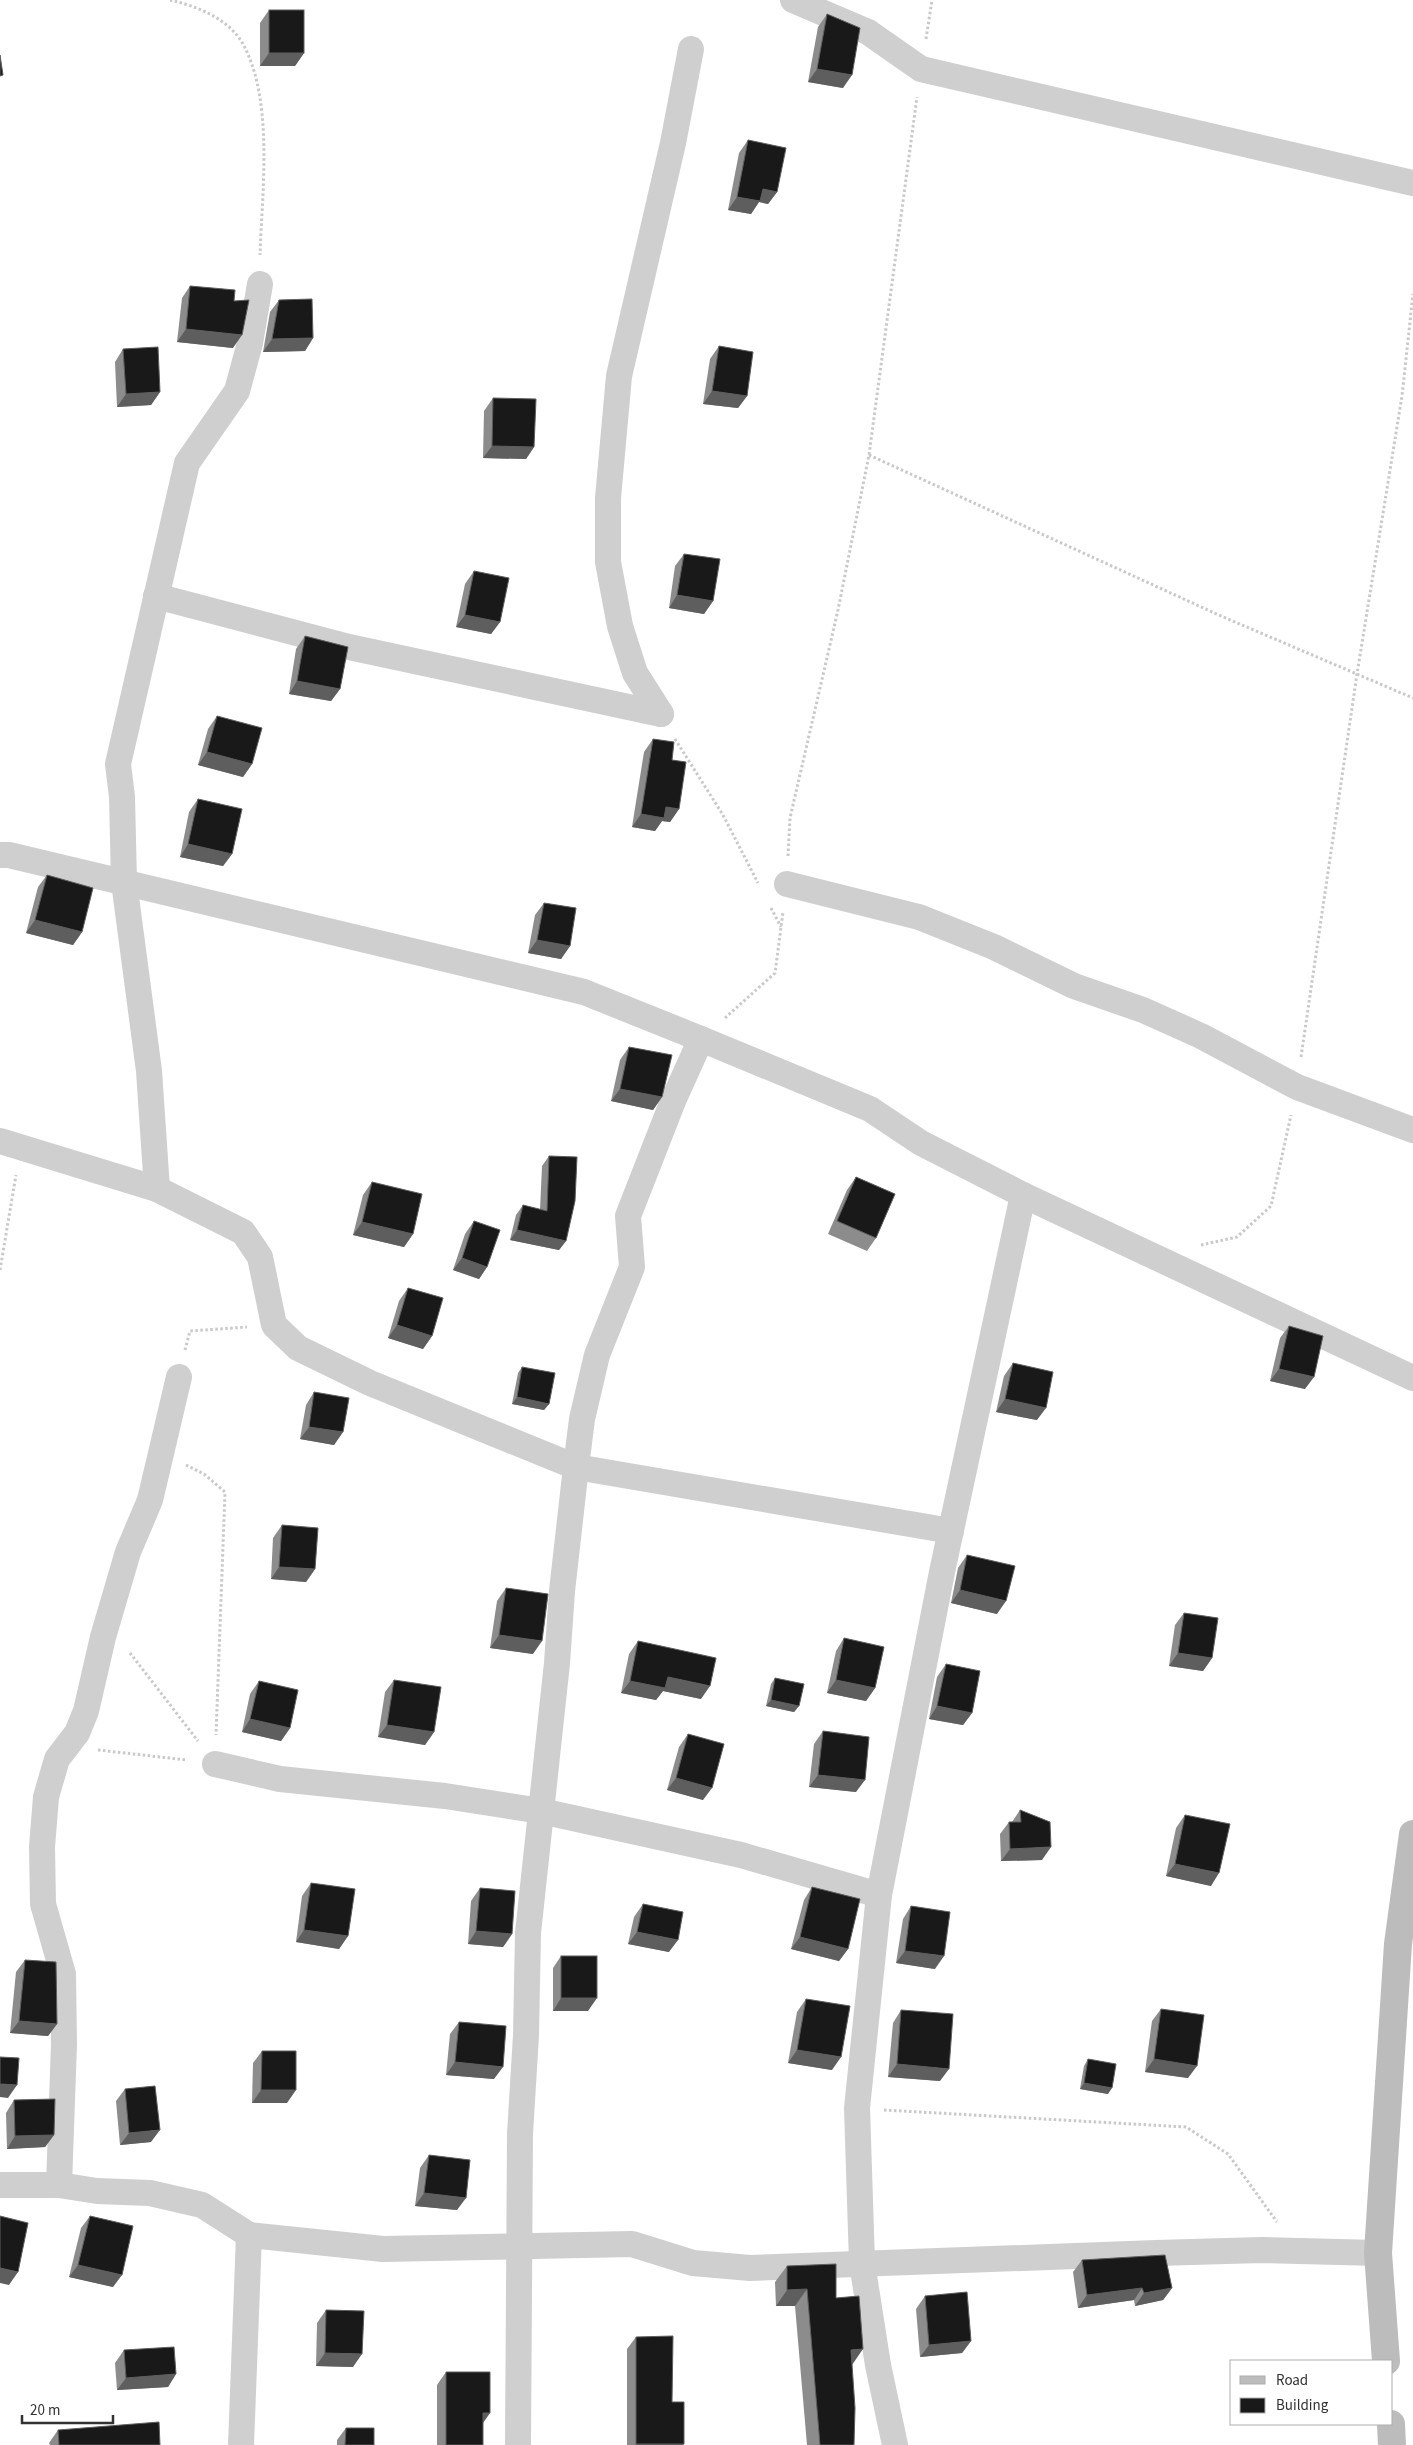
<svg xmlns="http://www.w3.org/2000/svg" width="1413" height="2445" font-family="'Source Sans 3',sans-serif">
<style>
.lines{fill:none;stroke-linecap:round;stroke-linejoin:round}
.path{stroke:#c9c9c9;stroke-width:3;stroke-dasharray:2.5 2.5;stroke-linecap:butt}
.street{stroke:#cfcfcf;stroke-width:26}
.secondary{stroke:#bcbcbc;stroke-width:28}
.wall{fill:#8c8c8c}
.shaded-wall{fill:#5e5e5e}
.building{fill:#191919;stroke:#5e5e5e}
</style>
<rect width="100%" height="100%" fill="#fff"/>
<g class="lines">
<g class="path">
<path d="M 170,0 C 197,6 229,19 243,44 C 274,101 262,192 260,255"/>
<path d="M 926,39 L 932,0"/>
<path d="M 869,455 L 1221,616 L 1413,698"/>
<path d="M 675,739 L 723,815 L 758,883"/>
<path d="M 788,856 L 790,818 L 838,610 L 869,455 L 917,97"/>
<path d="M 771,908 L 781,927"/>
<path d="M 725,1018 L 775,973 L 783,912"/>
<path d="M 1301,1057 L 1357,674 L 1402,396 L 1413,294"/>
<path d="M 1201,1245 L 1237,1237 L 1271,1206 L 1291,1115"/>
<path d="M 0,1270 L 16,1175"/>
<path d="M 185,1350 L 190,1331 L 247,1327"/>
<path d="M 186,1465 L 204,1474 L 225,1492 L 216,1735"/>
<path d="M 130,1653 L 198,1741"/>
<path d="M 98,1750 L 187,1760"/>
<path d="M 884,2110 L 1186,2127 L 1228,2154 L 1277,2222"/>
</g>
<g class="street">
<path d="M 793,0 L 868,32 L 921,69 L 1413,183"/>
<path d="M 156,596 L 349,647 L 661,714"/>
<path d="M 661,714 L 635,673 L 620,626 L 608,562 L 608,498 L 619,376 L 673,143 L 691,49"/>
<path d="M 0,855 L 9,855 L 584,992 L 701,1039 L 870,1109 L 921,1143 L 1023,1195 L 1413,1378"/>
<path d="M 787,884 L 919,917 L 994,947 L 1074,986 L 1143,1010 L 1201,1036 L 1297,1087 L 1413,1130"/>
<path d="M 0,1141 L 157,1189 L 243,1232 L 260,1257 L 274,1325 L 298,1348 L 370,1383 L 576,1467 L 951,1531"/>
<path d="M 157,1189 L 149,1071 L 124,882 L 122,797 L 118,764 L 187,463 L 237,391 L 250,343 L 260,284"/>
<path d="M 215,1764 L 280,1779 L 445,1796 L 541,1811 L 741,1855 L 879,1895"/>
<path d="M 0,2185 L 59,2185 L 97,2191 L 150,2193 L 202,2205 L 249,2235 L 383,2249 L 632,2244 L 693,2263 L 750,2268 L 1156,2253 L 1262,2250 L 1378,2253"/>
<path d="M 59,2185 L 64,2044 L 63,1974 L 43,1904 L 42,1847 L 46,1797 L 57,1759 L 77,1733 L 86,1711 L 103,1637 L 128,1552 L 150,1500 L 179,1377"/>
<path d="M 241,2445 L 249,2235"/>
<path d="M 518,2445 L 520,2134 L 526,2035 L 528,1933 L 557,1663 L 562,1591 L 576,1467 L 582,1419 L 597,1355 L 632,1267 L 628,1216 L 673,1101 L 701,1039"/>
<path d="M 895,2445 L 878,2365 L 862,2263 L 857,2108 L 879,1895 L 942,1572 L 1023,1195"/>
</g>
<g class="secondary">
<path d="M 1386,2361 L 1378,2253 L 1398,1944 L 1413,1834"/>
<path d="M 1391,2424 L 1392,2445"/>
</g>
</g>
<g class="wall">
<path d="M 269,10 L 304,53 L 295,66 L 260,66 L 260,23 Z"/>
<path d="M 827,14 L 843,88 L 808,82 L 818,27 Z"/>
<path d="M 748,140 L 777,192 L 768,204 L 759,202 L 751,214 L 728,210 L 739,153 Z"/>
<path d="M 190,286 L 234,301 L 233,348 L 177,342 L 182,298 Z"/>
<path d="M 279,300 L 313,338 L 305,351 L 263,352 L 270,312 Z"/>
<path d="M 719,346 L 747,396 L 738,408 L 703,404 L 710,359 Z"/>
<path d="M 123,349 L 160,392 L 151,405 L 117,407 L 115,362 Z"/>
<path d="M 493,398 L 534,447 L 526,459 L 483,458 L 484,411 Z"/>
<path d="M 684,554 L 713,601 L 704,614 L 669,608 L 675,566 Z"/>
<path d="M 474,571 L 500,622 L 491,634 L 456,627 L 465,584 Z"/>
<path d="M 305,636 L 340,689 L 331,701 L 289,694 L 296,649 Z"/>
<path d="M 217,716 L 252,764 L 243,777 L 198,765 L 208,729 Z"/>
<path d="M 653,739 L 672,760 L 679,809 L 670,822 L 662,821 L 655,831 L 632,827 L 644,752 Z"/>
<path d="M 198,799 L 232,854 L 223,866 L 180,857 L 189,812 Z"/>
<path d="M 47,875 L 82,932 L 73,945 L 26,933 L 38,887 Z"/>
<path d="M 544,903 L 570,946 L 561,959 L 528,953 L 535,915 Z"/>
<path d="M 629,1047 L 662,1097 L 653,1110 L 611,1101 L 620,1060 Z"/>
<path d="M 549,1156 L 566,1241 L 559,1250 L 510,1240 L 516,1215 L 523,1205 L 540,1210 L 542,1166 Z"/>
<path d="M 856,1177 L 876,1238 L 867,1251 L 828,1234 L 847,1190 Z"/>
<path d="M 372,1182 L 413,1234 L 404,1247 L 353,1235 L 363,1195 Z"/>
<path d="M 474,1221 L 487,1267 L 479,1279 L 453,1270 L 465,1234 Z"/>
<path d="M 408,1288 L 432,1336 L 423,1349 L 388,1338 L 399,1301 Z"/>
<path d="M 1289,1326 L 1305,1389 L 1270,1381 L 1280,1338 Z"/>
<path d="M 1013,1363 L 1037,1420 L 996,1412 L 1004,1376 Z"/>
<path d="M 522,1367 L 549,1404 L 544,1410 L 512,1404 L 518,1373 Z"/>
<path d="M 314,1392 L 343,1432 L 334,1445 L 300,1439 L 306,1405 Z"/>
<path d="M 282,1525 L 315,1569 L 306,1582 L 271,1579 L 273,1538 Z"/>
<path d="M 967,1555 L 997,1614 L 951,1603 L 958,1568 Z"/>
<path d="M 506,1588 L 533,1654 L 490,1648 L 497,1601 Z"/>
<path d="M 1184,1613 L 1212,1658 L 1203,1671 L 1169,1666 L 1175,1625 Z"/>
<path d="M 844,1638 L 875,1688 L 866,1701 L 827,1693 L 836,1651 Z"/>
<path d="M 638,1641 L 701,1699 L 663,1691 L 656,1700 L 621,1693 L 629,1654 Z"/>
<path d="M 946,1664 L 972,1713 L 963,1725 L 929,1719 L 937,1677 Z"/>
<path d="M 775,1678 L 799,1706 L 794,1712 L 766,1706 L 771,1684 Z"/>
<path d="M 394,1680 L 434,1732 L 425,1745 L 378,1737 L 385,1692 Z"/>
<path d="M 259,1681 L 290,1728 L 281,1741 L 242,1732 L 250,1694 Z"/>
<path d="M 823,1731 L 856,1792 L 809,1787 L 814,1744 Z"/>
<path d="M 688,1734 L 703,1800 L 667,1790 L 679,1747 Z"/>
<path d="M 1020,1810 L 1042,1860 L 1001,1861 L 1000,1834 L 1009,1822 L 1012,1822 Z"/>
<path d="M 1185,1815 L 1211,1886 L 1166,1876 L 1176,1828 Z"/>
<path d="M 311,1883 L 348,1936 L 339,1949 L 296,1942 L 302,1896 Z"/>
<path d="M 812,1887 L 848,1949 L 839,1961 L 791,1949 L 804,1900 Z"/>
<path d="M 480,1888 L 512,1934 L 503,1947 L 468,1944 L 471,1901 Z"/>
<path d="M 643,1904 L 669,1952 L 628,1944 L 634,1917 Z"/>
<path d="M 911,1906 L 935,1969 L 896,1963 L 903,1919 Z"/>
<path d="M 561,1956 L 588,2011 L 553,2011 L 553,1968 Z"/>
<path d="M 25,1960 L 57,2024 L 48,2036 L 10,2033 L 16,1972 Z"/>
<path d="M 806,1999 L 832,2070 L 788,2063 L 797,2012 Z"/>
<path d="M 1161,2009 L 1188,2078 L 1145,2072 L 1152,2021 Z"/>
<path d="M 901,2010 L 940,2081 L 888,2077 L 893,2023 Z"/>
<path d="M 459,2022 L 494,2079 L 446,2075 L 450,2034 Z"/>
<path d="M 262,2051 L 287,2103 L 252,2103 L 253,2063 Z"/>
<path d="M 1088,2059 L 1108,2094 L 1080,2089 L 1084,2066 Z"/>
<path d="M 125,2089 L 151,2142 L 120,2145 L 116,2101 Z"/>
<path d="M 14,2100 L 54,2135 L 45,2147 L 7,2149 L 6,2113 Z"/>
<path d="M 429,2155 L 457,2210 L 415,2206 L 420,2168 Z"/>
<path d="M 90,2216 L 113,2287 L 69,2277 L 81,2228 Z"/>
<path d="M 1082,2260 L 1172,2288 L 1163,2300 L 1135,2306 L 1134,2300 L 1078,2308 L 1073,2272 Z"/>
<path d="M 787,2266 L 836,2298 L 852,2365 L 854,2445 L 807,2445 L 795,2306 L 776,2306 L 775,2282 Z"/>
<path d="M 925,2296 L 971,2341 L 962,2353 L 920,2357 L 916,2309 Z"/>
<path d="M 326,2310 L 353,2367 L 316,2366 L 317,2323 Z"/>
<path d="M 636,2337 L 672,2402 L 684,2444 L 683,2445 L 627,2445 L 627,2349 Z"/>
<path d="M 124,2350 L 176,2374 L 168,2387 L 117,2390 L 115,2363 Z"/>
<path d="M 446,2372 L 483,2423 L 483,2445 L 437,2445 L 437,2385 Z"/>
<path d="M 346,2428 L 374,2445 L 337,2445 L 337,2440 Z"/>
<path d="M 58,2430 L 160,2445 L 50,2445 L 49,2443 Z"/>
</g>
<g class="shaded-wall">
<path d="M 269,53 L 304,53 L 295,66 L 260,66 Z"/>
<path d="M 817,69 L 852,75 L 843,88 L 808,82 Z"/>
<path d="M 763,189 L 777,192 L 768,204 L 759,202 L 751,214 L 728,210 L 737,197 Z"/>
<path d="M 186,329 L 242,335 L 233,348 L 177,342 Z"/>
<path d="M 313,338 L 305,351 L 263,352 L 272,339 Z"/>
<path d="M 712,391 L 747,396 L 738,408 L 703,404 Z"/>
<path d="M 160,392 L 151,405 L 117,407 L 126,394 Z"/>
<path d="M 492,446 L 534,447 L 526,459 L 483,458 Z"/>
<path d="M 677,595 L 713,601 L 704,614 L 669,608 Z"/>
<path d="M 465,615 L 500,622 L 491,634 L 456,627 Z"/>
<path d="M 297,681 L 340,689 L 331,701 L 289,694 Z"/>
<path d="M 207,752 L 252,764 L 243,777 L 198,765 Z"/>
<path d="M 666,807 L 679,809 L 670,822 L 662,821 L 655,831 L 632,827 L 641,814 Z"/>
<path d="M 188,844 L 232,854 L 223,866 L 180,857 Z"/>
<path d="M 35,920 L 82,932 L 73,945 L 26,933 Z"/>
<path d="M 537,940 L 570,946 L 561,959 L 528,953 Z"/>
<path d="M 620,1089 L 662,1097 L 653,1110 L 611,1101 Z"/>
<path d="M 362,1222 L 413,1234 L 404,1247 L 353,1235 Z"/>
<path d="M 517,1230 L 566,1241 L 559,1250 L 510,1240 Z"/>
<path d="M 462,1258 L 487,1267 L 479,1279 L 453,1270 Z"/>
<path d="M 397,1325 L 432,1336 L 423,1349 L 388,1338 Z"/>
<path d="M 1279,1369 L 1314,1377 L 1305,1389 L 1270,1381 Z"/>
<path d="M 517,1397 L 549,1404 L 544,1410 L 512,1404 Z"/>
<path d="M 1005,1399 L 1046,1408 L 1037,1420 L 996,1412 Z"/>
<path d="M 309,1427 L 343,1432 L 334,1445 L 300,1439 Z"/>
<path d="M 279,1567 L 315,1569 L 306,1582 L 271,1579 Z"/>
<path d="M 960,1590 L 1006,1601 L 997,1614 L 951,1603 Z"/>
<path d="M 499,1635 L 542,1641 L 533,1654 L 490,1648 Z"/>
<path d="M 1178,1653 L 1212,1658 L 1203,1671 L 1169,1666 Z"/>
<path d="M 668,1677 L 710,1686 L 701,1699 L 663,1691 L 656,1700 L 621,1693 L 630,1681 Z"/>
<path d="M 836,1680 L 875,1688 L 866,1701 L 827,1693 Z"/>
<path d="M 771,1700 L 799,1706 L 794,1712 L 766,1706 Z"/>
<path d="M 937,1706 L 972,1713 L 963,1725 L 929,1719 Z"/>
<path d="M 250,1719 L 290,1728 L 281,1741 L 242,1732 Z"/>
<path d="M 387,1725 L 434,1732 L 425,1745 L 378,1737 Z"/>
<path d="M 818,1775 L 865,1780 L 856,1792 L 809,1787 Z"/>
<path d="M 676,1778 L 712,1788 L 703,1800 L 667,1790 Z"/>
<path d="M 1051,1847 L 1042,1860 L 1001,1861 L 1010,1849 Z"/>
<path d="M 1175,1864 L 1219,1873 L 1211,1886 L 1166,1876 Z"/>
<path d="M 304,1930 L 348,1936 L 339,1949 L 296,1942 Z"/>
<path d="M 476,1931 L 512,1934 L 503,1947 L 468,1944 Z"/>
<path d="M 637,1932 L 678,1940 L 669,1952 L 628,1944 Z"/>
<path d="M 800,1937 L 848,1949 L 839,1961 L 791,1949 Z"/>
<path d="M 905,1951 L 944,1956 L 935,1969 L 896,1963 Z"/>
<path d="M 561,1998 L 597,1998 L 588,2011 L 553,2011 Z"/>
<path d="M 19,2021 L 57,2024 L 48,2036 L 10,2033 Z"/>
<path d="M 797,2050 L 841,2057 L 832,2070 L 788,2063 Z"/>
<path d="M 1154,2059 L 1197,2066 L 1188,2078 L 1145,2072 Z"/>
<path d="M 455,2062 L 503,2067 L 494,2079 L 446,2075 Z"/>
<path d="M 897,2064 L 949,2069 L 940,2081 L 888,2077 Z"/>
<path d="M 1084,2083 L 1112,2088 L 1108,2094 L 1080,2089 Z"/>
<path d="M 0,2084 L 17,2085 L 8,2098 L 0,2097 Z"/>
<path d="M 261,2090 L 296,2090 L 287,2103 L 252,2103 Z"/>
<path d="M 160,2130 L 151,2142 L 120,2145 L 129,2133 Z"/>
<path d="M 54,2135 L 45,2147 L 7,2149 L 15,2136 Z"/>
<path d="M 424,2193 L 466,2198 L 457,2210 L 415,2206 Z"/>
<path d="M 78,2265 L 122,2275 L 113,2287 L 69,2277 Z"/>
<path d="M 0,2268 L 18,2272 L 9,2285 L 0,2283 Z"/>
<path d="M 1142,2288 L 1134,2300 L 1078,2308 L 1087,2295 Z"/>
<path d="M 1172,2288 L 1163,2300 L 1135,2306 L 1144,2293 Z"/>
<path d="M 807,2289 L 795,2306 L 776,2306 L 787,2290 Z"/>
<path d="M 971,2341 L 962,2353 L 920,2357 L 929,2345 Z"/>
<path d="M 863,2349 L 852,2365 L 851,2350 Z"/>
<path d="M 325,2353 L 362,2354 L 353,2367 L 316,2366 Z"/>
<path d="M 176,2374 L 168,2387 L 117,2390 L 126,2378 Z"/>
<path d="M 483,2413 L 490,2413 L 481,2426 Z"/>
<path d="M 636,2444 L 684,2444 L 683,2445 L 635,2445 Z"/>
</g>
<g class="building">
<rect x="269" y="10" width="35" height="43"/>
<path d="M 827,14 L 860,28 L 852,75 L 817,69 Z"/>
<path d="M 0,55 L 3,75 L 0,76 Z"/>
<path d="M 748,140 L 786,148 L 777,192 L 763,189 L 760,201 L 737,197 Z"/>
<path d="M 190,286 L 235,290 L 234,301 L 249,300 L 242,335 L 186,329 Z"/>
<path d="M 312,299 L 313,338 L 272,339 L 279,300 Z"/>
<path d="M 719,346 L 753,352 L 747,396 L 712,391 Z"/>
<path d="M 158,347 L 160,392 L 126,394 L 123,349 Z"/>
<path d="M 493,398 L 536,399 L 534,447 L 492,446 Z"/>
<path d="M 684,554 L 720,559 L 713,601 L 677,595 Z"/>
<path d="M 474,571 L 509,578 L 500,622 L 465,615 Z"/>
<path d="M 305,636 L 348,647 L 340,689 L 297,681 Z"/>
<path d="M 217,716 L 262,728 L 252,764 L 207,752 Z"/>
<path d="M 653,739 L 674,742 L 672,760 L 686,762 L 679,809 L 666,807 L 664,818 L 641,814 Z"/>
<path d="M 198,799 L 242,809 L 232,854 L 188,844 Z"/>
<path d="M 47,875 L 93,888 L 82,932 L 35,920 Z"/>
<path d="M 544,903 L 576,908 L 570,946 L 537,940 Z"/>
<path d="M 629,1047 L 672,1055 L 662,1097 L 620,1089 Z"/>
<path d="M 549,1156 L 577,1157 L 575,1201 L 566,1241 L 517,1230 L 523,1205 L 547,1211 Z"/>
<path d="M 856,1177 L 895,1194 L 876,1238 L 837,1221 Z"/>
<path d="M 372,1182 L 422,1194 L 413,1234 L 362,1222 Z"/>
<path d="M 474,1221 L 500,1230 L 487,1267 L 462,1258 Z"/>
<path d="M 408,1288 L 443,1298 L 432,1336 L 397,1325 Z"/>
<path d="M 1289,1326 L 1323,1336 L 1314,1377 L 1279,1369 Z"/>
<path d="M 1013,1363 L 1053,1372 L 1046,1408 L 1005,1399 Z"/>
<path d="M 522,1367 L 555,1373 L 549,1404 L 517,1397 Z"/>
<path d="M 314,1392 L 349,1398 L 343,1432 L 309,1427 Z"/>
<path d="M 282,1525 L 318,1528 L 315,1569 L 279,1567 Z"/>
<path d="M 967,1555 L 1015,1566 L 1006,1601 L 960,1590 Z"/>
<path d="M 506,1588 L 548,1594 L 542,1641 L 499,1635 Z"/>
<path d="M 1184,1613 L 1218,1618 L 1212,1658 L 1178,1653 Z"/>
<path d="M 844,1638 L 884,1647 L 875,1688 L 836,1680 Z"/>
<path d="M 638,1641 L 716,1658 L 710,1686 L 668,1677 L 665,1688 L 630,1681 Z"/>
<path d="M 946,1664 L 980,1671 L 972,1713 L 937,1706 Z"/>
<path d="M 775,1678 L 804,1684 L 799,1706 L 771,1700 Z"/>
<path d="M 394,1680 L 441,1687 L 434,1732 L 387,1725 Z"/>
<path d="M 259,1681 L 298,1690 L 290,1728 L 250,1719 Z"/>
<path d="M 823,1731 L 869,1737 L 865,1780 L 818,1775 Z"/>
<path d="M 688,1734 L 724,1744 L 712,1788 L 676,1778 Z"/>
<path d="M 1020,1810 L 1050,1822 L 1051,1847 L 1010,1849 L 1009,1822 L 1021,1822 Z"/>
<path d="M 1185,1815 L 1230,1824 L 1219,1873 L 1175,1864 Z"/>
<path d="M 311,1883 L 355,1889 L 348,1936 L 304,1930 Z"/>
<path d="M 812,1887 L 860,1899 L 848,1949 L 800,1937 Z"/>
<path d="M 480,1888 L 515,1891 L 512,1934 L 476,1931 Z"/>
<path d="M 643,1904 L 683,1912 L 678,1940 L 637,1932 Z"/>
<path d="M 911,1906 L 950,1912 L 944,1956 L 905,1951 Z"/>
<rect x="561" y="1956" width="36" height="42"/>
<path d="M 25,1960 L 56,1962 L 57,2024 L 19,2021 Z"/>
<path d="M 806,1999 L 850,2006 L 841,2057 L 797,2050 Z"/>
<path d="M 1161,2009 L 1204,2015 L 1197,2066 L 1154,2059 Z"/>
<path d="M 901,2010 L 953,2014 L 949,2069 L 897,2064 Z"/>
<path d="M 459,2022 L 506,2026 L 503,2067 L 455,2062 Z"/>
<path d="M 262,2051 L 296,2051 L 296,2090 L 261,2090 Z"/>
<path d="M 0,2057 L 19,2058 L 17,2085 L 0,2084 Z"/>
<path d="M 1088,2059 L 1116,2064 L 1112,2088 L 1084,2083 Z"/>
<path d="M 155,2086 L 160,2130 L 129,2133 L 125,2089 Z"/>
<path d="M 55,2099 L 54,2135 L 15,2136 L 14,2100 Z"/>
<path d="M 429,2155 L 470,2160 L 466,2198 L 424,2193 Z"/>
<path d="M 0,2216 L 28,2223 L 18,2272 L 0,2268 Z"/>
<path d="M 90,2216 L 133,2226 L 122,2275 L 78,2265 Z"/>
<path d="M 1165,2255 L 1172,2288 L 1144,2293 L 1142,2288 L 1087,2295 L 1082,2260 Z"/>
<path d="M 836,2264 L 836,2298 L 859,2296 L 863,2349 L 851,2350 L 855,2408 L 854,2445 L 820,2445 L 807,2289 L 787,2290 L 787,2266 Z"/>
<path d="M 967,2292 L 971,2341 L 929,2345 L 925,2296 Z"/>
<path d="M 326,2310 L 364,2311 L 362,2354 L 325,2353 Z"/>
<path d="M 673,2336 L 672,2402 L 684,2402 L 684,2444 L 636,2444 L 636,2337 Z"/>
<path d="M 174,2347 L 176,2374 L 126,2378 L 124,2350 Z"/>
<path d="M 446,2372 L 490,2372 L 490,2413 L 483,2413 L 483,2445 L 446,2445 Z"/>
<path d="M 159,2422 L 160,2445 L 59,2445 L 58,2430 Z"/>
<path d="M 346,2428 L 374,2428 L 374,2445 L 345,2445 Z"/>
</g>
<rect x="1230" y="2360" width="162" height="65" fill="#ffffff" stroke="#adadad"/>
<rect x="1240" y="2376" width="25" height="8" fill="#bcbcbc" stroke="#adadad"/>
<text x="1276" y="2385" font-size="15" fill="#323232">Road</text>
<rect x="1240" y="2398" width="25" height="15" fill="#191919" stroke="#adadad"/>
<text x="1276" y="2410" font-size="15" fill="#323232">Building</text>
<path d="M22 2415v8h91v-8" fill="none" stroke="#323232" stroke-width="2.5"/>
<text x="30" y="2415" font-size="15" fill="#323232" stroke="#ffffff" stroke-width="4" paint-order="stroke">20 m</text>
</svg>
